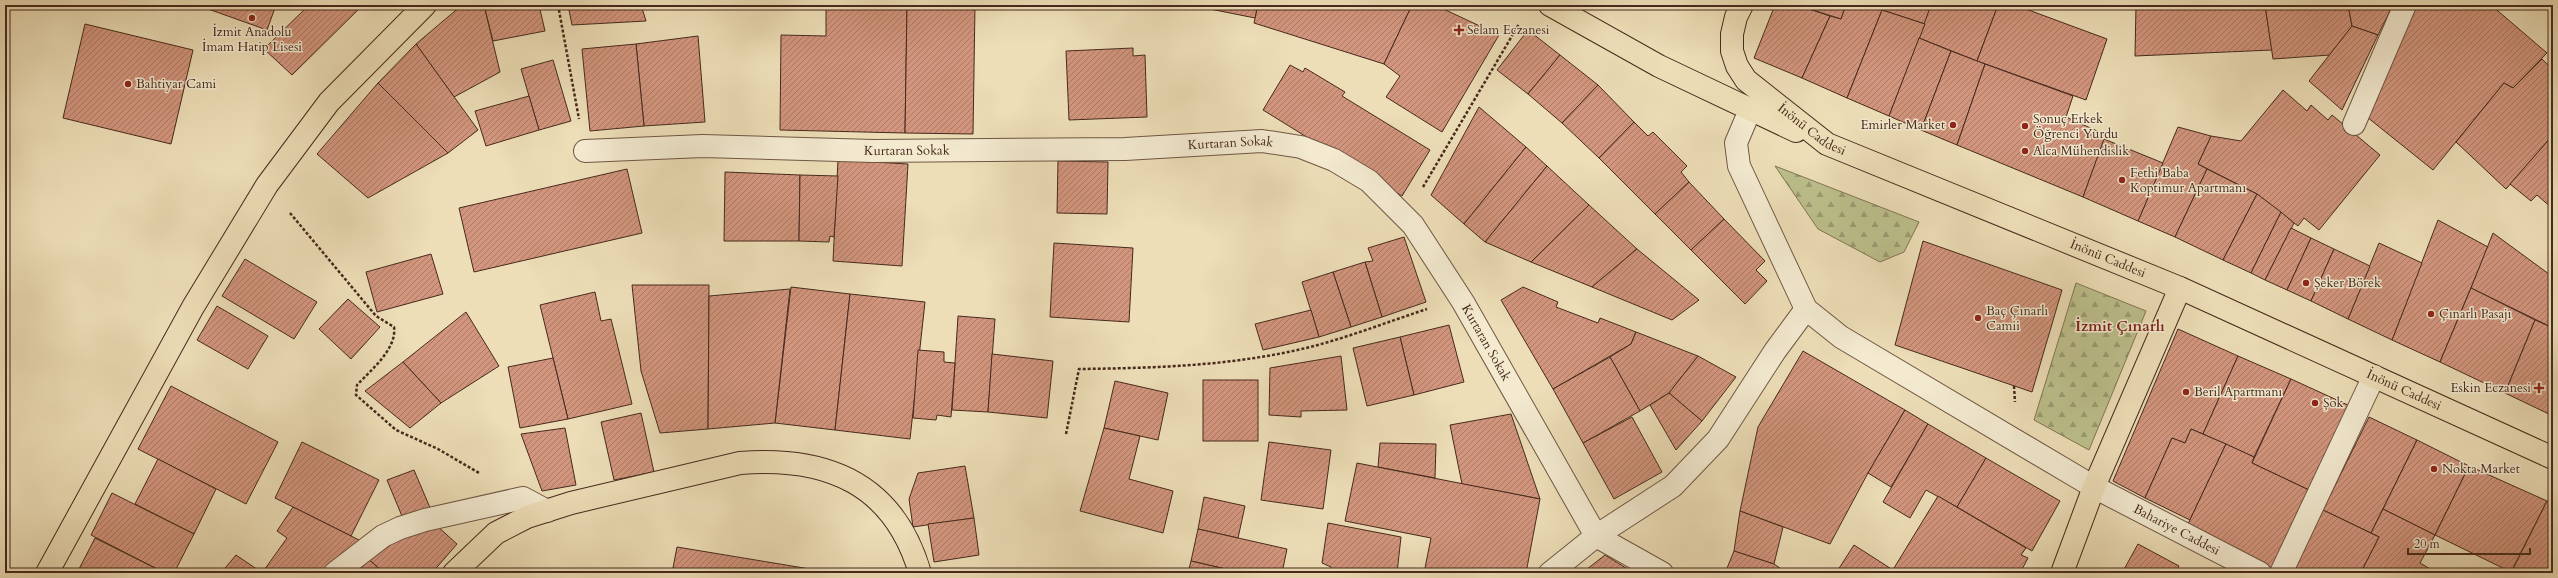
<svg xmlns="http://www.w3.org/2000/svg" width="2558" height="578" font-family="Cardo,serif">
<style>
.forest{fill:url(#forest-firs);stroke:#817454}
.building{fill:url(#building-hatch);stroke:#46291d}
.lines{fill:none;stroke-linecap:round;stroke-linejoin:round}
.minor-casing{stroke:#705644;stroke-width:24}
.major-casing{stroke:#46291d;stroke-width:24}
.path{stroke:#46291d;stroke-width:2.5;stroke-dasharray:3 2;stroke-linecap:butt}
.minor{stroke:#f3ead0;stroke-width:22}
.major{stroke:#eddeb7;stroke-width:22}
.poi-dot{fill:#8f2418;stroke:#f3ead0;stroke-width:1.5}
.labels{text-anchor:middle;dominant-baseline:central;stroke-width:3;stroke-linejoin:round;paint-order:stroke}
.poi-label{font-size:13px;fill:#46291d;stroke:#f3ead0;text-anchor:start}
.street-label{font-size:13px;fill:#46291d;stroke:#f3ead0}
.quarter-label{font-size:15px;font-weight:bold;fill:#7a1f14;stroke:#f3ead0}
</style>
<defs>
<pattern id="forest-firs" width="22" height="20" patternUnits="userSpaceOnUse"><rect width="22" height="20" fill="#bcc08c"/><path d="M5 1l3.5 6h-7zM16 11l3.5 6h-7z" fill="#9b9c72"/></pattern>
<pattern id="building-hatch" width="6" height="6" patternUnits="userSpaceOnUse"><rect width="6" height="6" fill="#d2957d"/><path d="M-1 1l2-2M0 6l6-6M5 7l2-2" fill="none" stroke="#ac7a66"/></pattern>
</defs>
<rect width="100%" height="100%" fill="#eddeb7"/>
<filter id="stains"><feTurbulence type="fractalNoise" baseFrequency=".005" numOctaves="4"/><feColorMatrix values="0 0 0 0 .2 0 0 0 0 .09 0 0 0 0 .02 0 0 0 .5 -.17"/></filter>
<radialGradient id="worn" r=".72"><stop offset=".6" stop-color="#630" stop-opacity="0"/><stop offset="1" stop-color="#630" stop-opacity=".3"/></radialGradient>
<g class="forest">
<path d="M 1775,166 L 1919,222 L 1904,252 L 1880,262 L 1818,229 Z"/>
<path d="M 2076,283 L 2146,311 L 2089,450 L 2034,420 Z"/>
</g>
<g class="building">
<path d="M 197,5 L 276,5 L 267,30 Z"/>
<path d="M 309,5 L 363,5 L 292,75 L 264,49 Z"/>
<path d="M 462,5 L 484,5 L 500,72 L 454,97 L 416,44 Z"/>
<path d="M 484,5 L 539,5 L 545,31 L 493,41 Z"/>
<path d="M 568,5 L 641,5 L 646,21 L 572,25 Z"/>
<path d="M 826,5 L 907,5 L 905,133 L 780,130 L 781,35 L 826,36 Z"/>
<path d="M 907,5 L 975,5 L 973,134 L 905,133 Z"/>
<path d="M 1190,5 L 1258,5 L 1255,18 Z"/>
<path d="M 1258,5 L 1412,5 L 1384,64 L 1254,23 Z"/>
<path d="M 1412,5 L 1435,5 L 1499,35 L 1442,132 L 1386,97 L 1400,76 L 1384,64 Z"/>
<path d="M 1775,5 L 1797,5 L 1830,16 L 1802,78 L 1754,58 Z"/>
<path d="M 1797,5 L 1846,5 L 1841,19 Z"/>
<path d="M 1846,5 L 1884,5 L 1847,98 L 1802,78 L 1830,16 L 1841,19 Z"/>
<path d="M 1884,5 L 1931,5 L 1925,24 L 1882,10 Z"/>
<path d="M 1931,5 L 1998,5 L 1977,61 L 1919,38 Z"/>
<path d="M 1998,5 L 2015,5 L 2107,39 L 2086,100 L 1977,61 Z"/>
<path d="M 2136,5 L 2265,5 L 2272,50 L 2135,56 Z"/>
<path d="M 2265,5 L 2348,5 L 2352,26 L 2330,55 L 2273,59 Z"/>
<path d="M 2348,5 L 2393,5 L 2378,35 L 2352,26 Z"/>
<path d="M 2417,5 L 2491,5 L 2547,53 L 2513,88 L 2504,83 L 2433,170 L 2367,117 Z"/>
<path d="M 1882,10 L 1925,24 L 1889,116 L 1847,98 Z"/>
<path d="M 85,24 L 193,50 L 171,144 L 63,118 Z"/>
<path d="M 2352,26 L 2378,35 L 2342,110 L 2309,81 Z"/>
<path d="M 1528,30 L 1560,55 L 1528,94 L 1497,70 Z"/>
<path d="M 698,36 L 705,122 L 644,126 L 636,44 Z"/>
<path d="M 1919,38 L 1951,51 L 1921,130 L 1889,116 Z"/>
<path d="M 416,44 L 478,130 L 448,153 L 378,83 Z"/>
<path d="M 636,44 L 644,126 L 590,131 L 582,49 Z"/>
<path d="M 1133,48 L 1133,56 L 1145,55 L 1147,117 L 1069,120 L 1066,51 Z"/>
<path d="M 1951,51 L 1985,64 L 1957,145 L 1921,130 Z"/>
<path d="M 1560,55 L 1598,85 L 1562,123 L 1528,94 Z"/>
<path d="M 2542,59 L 2553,70 L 2553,135 L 2506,189 L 2456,142 L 2504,83 L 2513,88 Z"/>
<path d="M 553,60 L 571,121 L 539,130 L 521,69 Z"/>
<path d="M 1985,64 L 2073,96 L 2066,117 L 2106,135 L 2083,197 L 1957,145 Z"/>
<path d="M 1290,65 L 1303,72 L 1305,68 L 1345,92 L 1342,96 L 1430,150 L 1402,196 L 1263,110 Z"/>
<path d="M 378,83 L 448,153 L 368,198 L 317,154 Z"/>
<path d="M 1598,85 L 1634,122 L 1599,158 L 1562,123 Z"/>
<path d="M 2283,90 L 2307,111 L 2311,105 L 2328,120 L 2332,115 L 2380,155 L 2319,230 L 2304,218 L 2298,226 L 2257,194 L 2198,164 L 2211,136 L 2241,141 Z"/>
<path d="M 529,96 L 539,130 L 486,146 L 475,111 Z"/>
<path d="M 1479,107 L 1526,147 L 1464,224 L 1431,195 Z"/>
<path d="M 1634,122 L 1648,136 L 1653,132 L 1687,166 L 1681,172 L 1689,182 L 1655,214 L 1599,158 Z"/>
<path d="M 2178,127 L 2211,136 L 2198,164 L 2207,169 L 2175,237 L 2138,221 Z"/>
<path d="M 2553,135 L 2553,209 L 2537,195 L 2531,201 L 2510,184 Z"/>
<path d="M 2104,139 L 2163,163 L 2138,221 L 2083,197 Z"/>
<path d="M 1526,147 L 1547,166 L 1485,242 L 1464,224 Z"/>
<path d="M 838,160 L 908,164 L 902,266 L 833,261 Z"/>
<path d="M 1058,161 L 1108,162 L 1107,214 L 1057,213 Z"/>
<path d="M 1547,166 L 1589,205 L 1531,262 L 1485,242 Z"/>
<path d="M 627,169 L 642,233 L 474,272 L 459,208 Z"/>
<path d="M 2207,169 L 2257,194 L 2223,260 L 2175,237 Z"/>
<path d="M 725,172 L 800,175 L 799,241 L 724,241 Z"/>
<path d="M 800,175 L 838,176 L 834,237 L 830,236 L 829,242 L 799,241 Z"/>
<path d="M 1689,182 L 1724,219 L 1691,250 L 1655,214 Z"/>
<path d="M 2257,194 L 2281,212 L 2251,273 L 2223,260 Z"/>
<path d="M 1589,205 L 1637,249 L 1592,287 L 1531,262 Z"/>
<path d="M 2281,212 L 2294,223 L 2265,280 L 2251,273 Z"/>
<path d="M 1724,219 L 1765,261 L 1756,270 L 1767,281 L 1745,304 L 1691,250 Z"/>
<path d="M 2438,220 L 2488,247 L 2440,362 L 2392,340 Z"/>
<path d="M 2291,228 L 2311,238 L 2287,290 L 2265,280 Z"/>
<path d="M 2493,233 L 2553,277 L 2553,328 L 2471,288 Z"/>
<path d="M 1404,237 L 1426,302 L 1382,317 L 1365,262 L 1373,261 L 1368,248 Z"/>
<path d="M 2311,238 L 2334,249 L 2311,301 L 2287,290 Z"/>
<path d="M 1923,241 L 2062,290 L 2032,392 L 1895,345 Z"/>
<path d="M 1054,243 L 1133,248 L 1129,322 L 1050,317 Z"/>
<path d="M 2379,243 L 2422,263 L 2392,340 L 2348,319 Z"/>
<path d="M 1637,249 L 1699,300 L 1672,320 L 1592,287 Z"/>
<path d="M 2334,249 L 2370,266 L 2348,319 L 2311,301 Z"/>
<path d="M 431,254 L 443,294 L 377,312 L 366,272 Z"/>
<path d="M 245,259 L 317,302 L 294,339 L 222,296 Z"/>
<path d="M 1365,262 L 1382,317 L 1351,327 L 1333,272 Z"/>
<path d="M 1333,272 L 1351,327 L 1319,337 L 1302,282 Z"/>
<path d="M 632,285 L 709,285 L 708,429 L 660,433 L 641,371 Z"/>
<path d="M 791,287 L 850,294 L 835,430 L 775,423 Z"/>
<path d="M 1523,287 L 1558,302 L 1556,307 L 1598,323 L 1600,318 L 1636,332 L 1631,344 L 1553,389 L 1501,300 Z"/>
<path d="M 2471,288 L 2535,320 L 2505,393 L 2440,362 Z"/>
<path d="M 790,289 L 775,423 L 708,429 L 709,296 Z"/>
<path d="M 595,292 L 601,321 L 611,319 L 632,404 L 568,419 L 540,305 Z"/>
<path d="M 850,294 L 925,302 L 910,439 L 835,430 Z"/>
<path d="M 348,299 L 380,327 L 351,359 L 319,329 Z"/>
<path d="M 217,306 L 268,336 L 248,369 L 197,340 Z"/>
<path d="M 1311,310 L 1319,337 L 1263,350 L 1255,324 Z"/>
<path d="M 466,312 L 499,366 L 441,403 L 403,362 Z"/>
<path d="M 958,316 L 995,319 L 988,412 L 952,410 Z"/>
<path d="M 2535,320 L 2553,328 L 2553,416 L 2505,393 Z"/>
<path d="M 1449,325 L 1464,382 L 1414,395 L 1400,337 Z"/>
<path d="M 2178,329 L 2238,356 L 2203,434 L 2191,429 L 2185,443 L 2172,438 L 2145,498 L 2113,481 Z"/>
<path d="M 1636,332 L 1698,356 L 1669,393 L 1640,411 L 1610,357 L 1631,344 Z"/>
<path d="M 1400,337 L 1414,395 L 1367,406 L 1353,348 Z"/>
<path d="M 918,350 L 944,352 L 944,362 L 955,363 L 951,417 L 937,415 L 936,420 L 913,418 Z"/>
<path d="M 1803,351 L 1905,410 L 1868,473 L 1830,544 L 1740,511 L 1758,427 Z"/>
<path d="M 992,354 L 1053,361 L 1047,418 L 988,412 Z"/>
<path d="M 1341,356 L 1347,410 L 1301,411 L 1301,417 L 1269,415 L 1270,368 Z"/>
<path d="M 1698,356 L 1736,377 L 1702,421 L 1669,393 Z"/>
<path d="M 2238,356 L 2291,379 L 2254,457 L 2203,434 Z"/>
<path d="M 1610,357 L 1640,411 L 1583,443 L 1553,389 Z"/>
<path d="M 553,358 L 568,419 L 520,428 L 508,367 Z"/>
<path d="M 403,362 L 441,403 L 410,428 L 365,391 Z"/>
<path d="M 2291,379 L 2350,406 L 2311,491 L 2252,463 Z"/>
<rect x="1203" y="380" width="55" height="61"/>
<path d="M 1115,381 L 1168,393 L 1158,440 L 1104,428 Z"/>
<path d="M 171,386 L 278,442 L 246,504 L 138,449 Z"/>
<path d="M 1669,393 L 1702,421 L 1676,450 L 1650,405 Z"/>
<path d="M 1905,410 L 1928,424 L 1891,487 L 1868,473 Z"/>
<path d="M 641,413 L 654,472 L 614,480 L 601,422 Z"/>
<path d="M 1511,414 L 1540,499 L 1462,484 L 1450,425 Z"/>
<path d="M 1632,417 L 1662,472 L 1614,499 L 1583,443 Z"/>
<path d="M 2369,417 L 2417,440 L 2371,533 L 2323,510 Z"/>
<path d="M 1928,424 L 1986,458 L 1957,507 L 1926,490 L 1910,518 L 1883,502 Z"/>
<path d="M 565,428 L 576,485 L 542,491 L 521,434 Z"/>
<path d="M 1104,428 L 1140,436 L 1129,479 L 1173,491 L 1163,533 L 1080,511 Z"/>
<path d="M 2191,429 L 2226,444 L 2190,520 L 2145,498 L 2172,438 L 2185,443 Z"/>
<path d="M 2417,440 L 2469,466 L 2435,535 L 2383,509 Z"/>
<path d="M 302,442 L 379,480 L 351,536 L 275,498 Z"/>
<path d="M 1269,442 L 1331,450 L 1323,509 L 1261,500 Z"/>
<path d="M 1380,443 L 1436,444 L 1435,478 L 1378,467 Z"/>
<path d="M 2226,444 L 2254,457 L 2252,463 L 2311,491 L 2272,570 L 2187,526 Z"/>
<path d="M 1986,458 L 2060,501 L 2032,551 L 1957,507 Z"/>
<path d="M 158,459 L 216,489 L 194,534 L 135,504 Z"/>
<path d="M 1357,463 L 1540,499 L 1526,573 L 1424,573 L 1431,538 L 1345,521 Z"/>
<path d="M 965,466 L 974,518 L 913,527 L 909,499 L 918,473 Z"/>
<path d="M 2469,466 L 2547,501 L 2511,572 L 2435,535 Z"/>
<path d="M 414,470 L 431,510 L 404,521 L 387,480 Z"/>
<path d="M 112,493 L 194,534 L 174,573 L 165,573 L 91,535 Z"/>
<path d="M 1938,496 L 2026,548 L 2021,555 L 2028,558 L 2020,573 L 1891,573 Z"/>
<path d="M 1204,497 L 1245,506 L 1238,538 L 1198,529 Z"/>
<path d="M 2547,501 L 2553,504 L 2553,573 L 2511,573 Z"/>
<path d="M 293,507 L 361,541 L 323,573 L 262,573 L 287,538 L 277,531 Z"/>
<path d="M 2383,509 L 2435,535 L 2420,563 L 2437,573 L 2367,573 L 2362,570 L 2379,537 L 2371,533 Z"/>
<path d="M 2323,510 L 2379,537 L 2362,570 L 2367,573 L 2298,573 L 2294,571 Z"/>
<path d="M 1740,511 L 1783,527 L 1774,564 L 1734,551 Z"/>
<path d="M 974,518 L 979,555 L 934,562 L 928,524 Z"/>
<path d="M 1328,523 L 1401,537 L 1397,573 L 1331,573 L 1331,567 L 1322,563 Z"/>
<path d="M 436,525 L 457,544 L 432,573 L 384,573 L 363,554 Z"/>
<path d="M 1198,529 L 1287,549 L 1282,573 L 1243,573 L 1191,561 Z"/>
<path d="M 95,538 L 155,568 L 152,573 L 77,573 Z"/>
<path d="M 2138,544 L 2179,566 L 2175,573 L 2122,573 Z"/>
<path d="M 1854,545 L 1893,570 L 1891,573 L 1836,573 Z"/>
<path d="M 677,547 L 810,569 L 809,573 L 672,573 Z"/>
<path d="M 1734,551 L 1774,564 L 1787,573 L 1725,573 Z"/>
<path d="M 236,555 L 261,572 L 262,573 L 221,573 Z"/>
<path d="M 1605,555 L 1634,573 L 1582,573 Z"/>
<path d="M 365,556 L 384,573 L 344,573 Z"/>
<path d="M 1191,561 L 1243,573 L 1188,573 Z"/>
</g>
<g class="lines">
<g class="minor-casing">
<g id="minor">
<path id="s1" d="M 1750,110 L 1736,143 L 1739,166 L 1806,309 L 1841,337 L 2094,487 L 2260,573"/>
<path d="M 2354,124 L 2405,5"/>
<path id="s2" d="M 585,151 L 703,146 L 873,151 L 1125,149 L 1262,141 L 1301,147 L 1334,160 L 1369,181 L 1413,225 L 1463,302 L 1596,536 L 1662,573"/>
<path d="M 335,573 L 383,536 L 400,528 L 425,520 L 523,498 L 547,511"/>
<path d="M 1550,573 L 1596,536 L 1673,486 L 1718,439 L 1775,351 L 1806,309"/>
<path d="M 2281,573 L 2374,376"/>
</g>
</g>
<g class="major-casing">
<g id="major">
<path d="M 1550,5 L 1659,66 L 1796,131"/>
<path id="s3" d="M 1742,5 L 1736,17 L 1732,34 L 1732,51 L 1737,66 L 1746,80 L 1827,144 L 2180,288 L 2553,458"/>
<path d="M 47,573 L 193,307 L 267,185 L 329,102 L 425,5"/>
<path d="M 454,573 L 496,533 L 527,517 L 571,503 L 740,463 C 828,456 894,484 920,573"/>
<path d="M 2062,573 L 2094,487 L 2180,288"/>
</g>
</g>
<g class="path">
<path d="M 558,5 L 579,119"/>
<path d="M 1423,187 L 1519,24"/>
<path d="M 290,213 L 376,316 L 394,327 C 397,349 371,370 357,385 L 356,395 L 396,430 L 438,449 L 479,473"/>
<path d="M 2014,386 L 2015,402"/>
<path d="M 1066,434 L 1079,369 C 1155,368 1231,366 1306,348 C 1347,338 1387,322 1427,309"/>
</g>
<use href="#minor" class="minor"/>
<use href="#major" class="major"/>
</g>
<g class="poi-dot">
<circle cx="252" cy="18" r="4"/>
<path d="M1457 24h4v4h4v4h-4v4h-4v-4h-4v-4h4z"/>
<circle cx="128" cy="84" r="4"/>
<circle cx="1953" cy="125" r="4"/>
<circle cx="2025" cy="126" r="4"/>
<circle cx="2025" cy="151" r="4"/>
<circle cx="2122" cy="180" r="4"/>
<circle cx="2306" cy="283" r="4"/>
<circle cx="2431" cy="314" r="4"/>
<circle cx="1978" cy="318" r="4"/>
<path d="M2537 382h4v4h4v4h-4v4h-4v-4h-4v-4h4z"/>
<circle cx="2186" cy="392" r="4"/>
<circle cx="2315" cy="403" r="4"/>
<circle cx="2434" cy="469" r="4"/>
</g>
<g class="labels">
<g class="poi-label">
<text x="1467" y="30">Selam Eczanesi</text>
<text x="252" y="32" text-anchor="middle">İzmit Anadolu<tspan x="252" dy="15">İmam Hatip Lisesi</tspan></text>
<text x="136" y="84">Bahtiyar Cami</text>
<text x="2033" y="119">Sonuç Erkek<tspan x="2033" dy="15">Öğrenci Yurdu</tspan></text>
<text x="1945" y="125" text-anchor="end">Emirler Market</text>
<text x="2033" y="151">Alca Mühendislik</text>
<text x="2130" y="173">Fethi Baba<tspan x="2130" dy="15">Koptimur Apartmanı</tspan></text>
<text x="2314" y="283">Şeker Börek</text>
<text x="1986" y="311">Baç Çınarlı<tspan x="1986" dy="15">Camii</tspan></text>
<text x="2439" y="314">Çınarlı Pasajı</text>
<text x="2531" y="388" text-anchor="end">Eskin Eczanesi</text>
<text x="2194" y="392">Beril Apartmanı</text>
<text x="2323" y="403">Şok</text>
<text x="2442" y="469">Nokta Market</text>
</g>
<g class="street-label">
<text stroke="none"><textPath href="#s3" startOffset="163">İnönü Caddesi</textPath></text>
<text stroke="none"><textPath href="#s2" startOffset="646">Kurtaran Sokak</textPath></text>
<text stroke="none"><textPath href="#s2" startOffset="322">Kurtaran Sokak</textPath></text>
<text stroke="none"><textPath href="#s3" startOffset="487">İnönü Caddesi</textPath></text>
<text stroke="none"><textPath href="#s2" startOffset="994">Kurtaran Sokak</textPath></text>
<text stroke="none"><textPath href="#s3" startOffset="811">İnönü Caddesi</textPath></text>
<text stroke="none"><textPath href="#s1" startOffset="649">Bahariye Caddesi</textPath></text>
</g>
<g class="quarter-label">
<text x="2120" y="326">İzmit Çınarlı</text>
</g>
</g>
<rect width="2558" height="578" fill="none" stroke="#eddeb7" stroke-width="20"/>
<rect x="6" y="6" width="2546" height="566" fill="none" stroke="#46291d" stroke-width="2"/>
<rect x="10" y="10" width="2538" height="558" fill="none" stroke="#46291d"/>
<path d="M2408 548v6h122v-6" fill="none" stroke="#46291d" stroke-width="2"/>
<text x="2414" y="548" font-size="12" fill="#46291d" stroke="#f3ead0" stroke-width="3" paint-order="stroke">20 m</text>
<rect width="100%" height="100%" filter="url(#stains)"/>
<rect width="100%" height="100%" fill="url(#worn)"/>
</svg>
